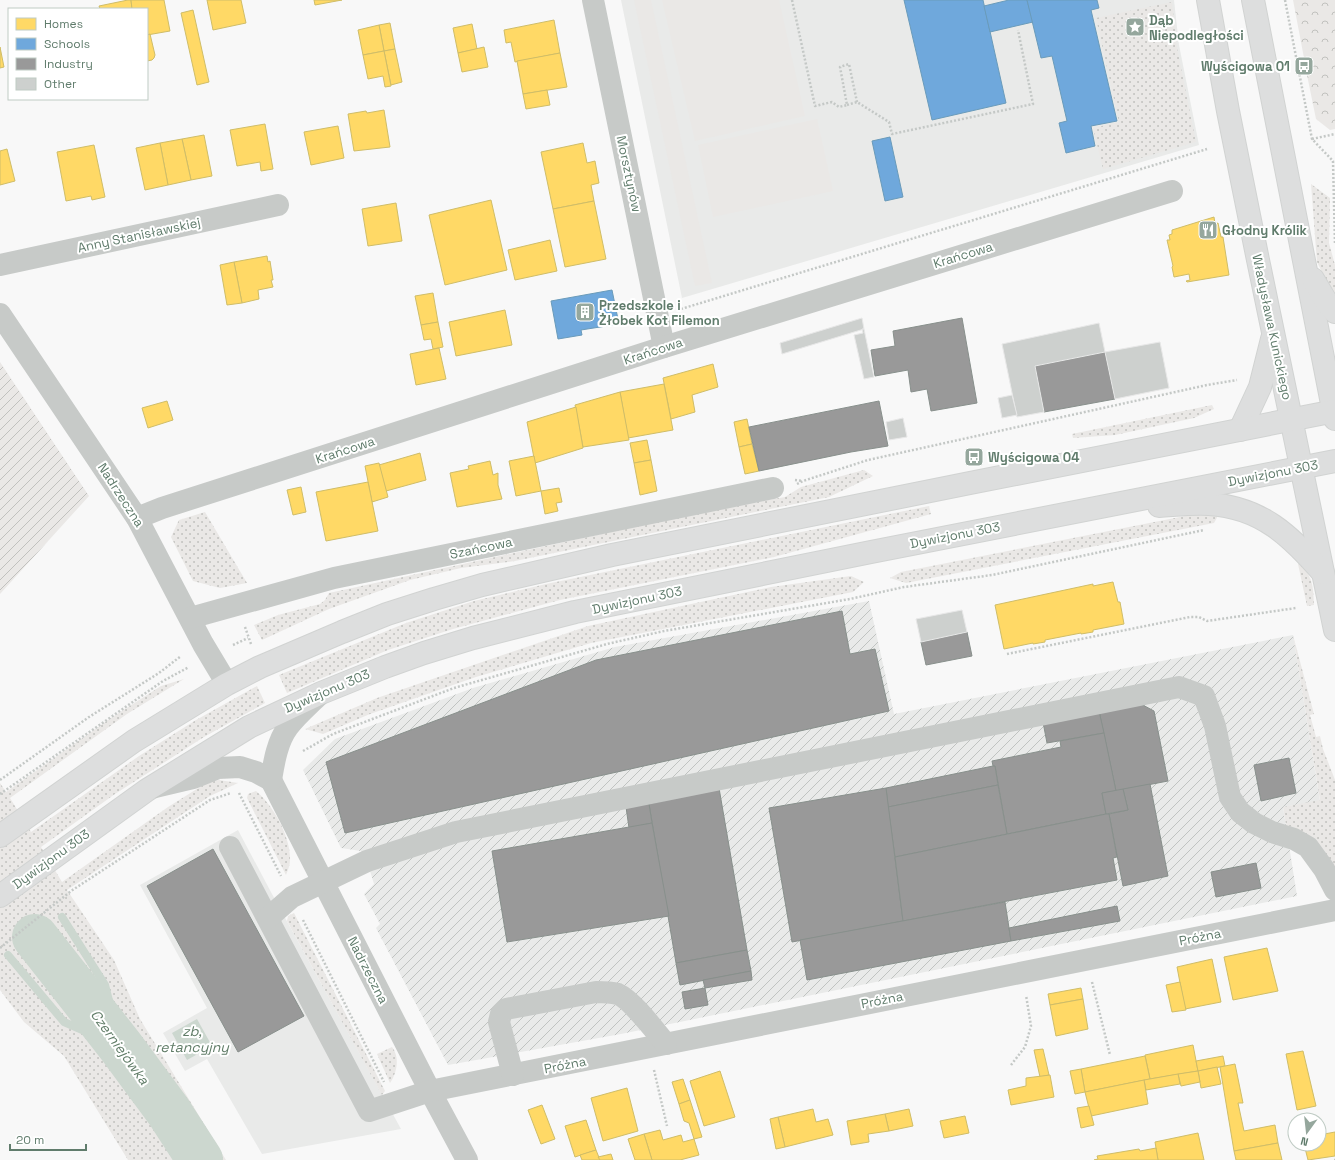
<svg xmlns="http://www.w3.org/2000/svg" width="1335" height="1160" font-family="'Space Grotesk',sans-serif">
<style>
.built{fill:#e9eae9}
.industrial{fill:url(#industrial-furrows)}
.grass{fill:url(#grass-dots)}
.forest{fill:url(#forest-crowns)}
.garden{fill:url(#garden-furrows)}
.pitch{fill:#eae8e6}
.water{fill:#ccd7cf}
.homes{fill:#ffd966;stroke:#cfbd68}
.schools{fill:#6fa8dc;stroke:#6a9bba}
.industry{fill:#999;stroke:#88908c}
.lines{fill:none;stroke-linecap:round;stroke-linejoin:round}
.stream{stroke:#ccd7cf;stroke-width:8}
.river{stroke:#ccd7cf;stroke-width:46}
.building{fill:#cdd0ce;stroke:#e8e8e8}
.major-casing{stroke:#d1d3d2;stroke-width:24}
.path{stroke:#c4c8c6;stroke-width:2.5;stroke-dasharray:2 2;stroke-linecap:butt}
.minor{stroke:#c7cac8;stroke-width:22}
.major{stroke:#dddede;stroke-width:22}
.labels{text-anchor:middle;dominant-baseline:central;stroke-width:4;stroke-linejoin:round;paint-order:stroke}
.poi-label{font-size:13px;font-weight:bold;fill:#607c6c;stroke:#fff;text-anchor:start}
.street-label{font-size:13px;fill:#607c6c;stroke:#fff}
.water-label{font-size:14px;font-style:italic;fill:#607c67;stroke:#fff}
</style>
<defs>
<pattern id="industrial-furrows" width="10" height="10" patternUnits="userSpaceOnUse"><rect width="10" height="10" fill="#e9eae9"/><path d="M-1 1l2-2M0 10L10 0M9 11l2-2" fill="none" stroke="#c0c3c1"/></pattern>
<pattern id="grass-dots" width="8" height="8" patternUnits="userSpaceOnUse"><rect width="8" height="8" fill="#eae8e6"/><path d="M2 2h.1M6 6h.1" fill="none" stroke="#c1c1be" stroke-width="1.8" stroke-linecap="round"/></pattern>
<pattern id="forest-crowns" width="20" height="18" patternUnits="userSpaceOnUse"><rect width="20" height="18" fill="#eae8e6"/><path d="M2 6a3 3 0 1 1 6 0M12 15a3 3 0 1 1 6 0" fill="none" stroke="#c1c1be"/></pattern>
<pattern id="garden-furrows" width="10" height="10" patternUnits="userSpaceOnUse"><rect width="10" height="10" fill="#eae8e6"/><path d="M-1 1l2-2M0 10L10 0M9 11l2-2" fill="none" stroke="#c1c1be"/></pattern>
</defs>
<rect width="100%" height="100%" fill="#f8f8f8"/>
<g class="built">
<path d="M 621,0 L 1174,0 L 1179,45 L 1199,145 L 682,298 Z"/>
<path d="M 238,830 L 272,894 L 401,1129 L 262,1154 L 207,1059 L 185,1071 L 163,1033 L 207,1008 L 140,885 Z"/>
</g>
<path class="industrial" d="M 869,601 L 894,714 L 1293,635 L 1320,801 L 1283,807 L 1297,896 L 621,1034 L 448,1065 L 376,928 L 380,924 L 364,894 L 374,884 L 367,861 L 361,851 L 341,848 L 303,770 L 335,739 L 473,688 L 615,647 Z"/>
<g class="grass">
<path d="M 1172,2 L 1177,48 L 1196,142 L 1103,169 L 1093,128 L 1119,122 L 1096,18 Z"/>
<path d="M 1311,184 L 1330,198 L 1329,243 L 1335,265 L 1335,298 L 1317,262 Z"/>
<path d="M 1212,405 L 1214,409 L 1194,418 L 1115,435 L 1073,438 L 1072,434 Z"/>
<path d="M 864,470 L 873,476 L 829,497 L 515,561 L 461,568 L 410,580 L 329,609 L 262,640 L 254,625 L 278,615 L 320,604 L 325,600 L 329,593 L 726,507 L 785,497 L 801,487 Z"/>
<path d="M 929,506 L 931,514 L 774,557 L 560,600 L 453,629 L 388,650 L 287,693 L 279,675 L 406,623 L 474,601 L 546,584 Z"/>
<path d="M 205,512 L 247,583 L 220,588 L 193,581 L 171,537 L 179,520 Z"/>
<path d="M 1195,514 L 1219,514 L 1214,523 L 906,583 L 890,578 L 901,572 Z"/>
<path d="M 1300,562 C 1313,580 1313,583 1314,605 L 1307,606 L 1298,564 Z"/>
<path d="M 851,576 L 864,582 L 853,592 L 591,643 L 476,677 L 370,714 L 323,734 L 305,729 L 377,698 L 588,626 L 771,587 Z"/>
<path d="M 1293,635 L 1314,714 L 1310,715 L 1316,737 L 1320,736 L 1323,749 L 1335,780 L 1335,874 L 1299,830 L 1286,825 L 1283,807 L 1320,800 Z"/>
<path d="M 184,679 L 127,714 L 10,798 L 31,832 L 139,756 L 196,720 L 257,686 L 265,703 L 204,737 L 115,794 L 41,847 L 62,882 L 168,807 L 208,782 L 219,780 L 238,783 L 210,796 L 67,890 L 114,960 L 140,1019 L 226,1160 L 128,1160 L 64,1056 L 24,1022 L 0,990 L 0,783 L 6,792 L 111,718 L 161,686 Z"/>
<path d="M 256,791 C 273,805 291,837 290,860 C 290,865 288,870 286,875 L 247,798 L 248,794 Z"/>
<path d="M 294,913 L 385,1091 L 382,1095 L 287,921 L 288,916 Z"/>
<path d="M 392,1047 C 400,1057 397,1073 390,1083 L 377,1054 Z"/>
</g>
<path class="forest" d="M 1293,0 L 1335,0 L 1335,129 L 1330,130 L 1316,119 L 1307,75 L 1312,73 L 1309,57 L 1304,58 Z"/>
<path class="garden" d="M 0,362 L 89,496 L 0,594 Z"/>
<g class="pitch">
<path d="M 634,0 L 651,0 L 712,283 L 695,286 Z"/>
<path d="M 662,0 L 779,0 L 805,116 L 695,141 Z"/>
<path d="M 817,119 L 833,191 L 713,217 L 698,145 Z"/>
</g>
<path class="water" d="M 197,1019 L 212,1046 L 187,1060 L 172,1033 Z"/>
<g class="homes">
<path d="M 128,0 L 131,0 L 132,9 L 100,9 L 99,6 Z"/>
<path d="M 131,0 L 164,0 L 170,31 L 147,35 L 147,9 L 132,9 Z"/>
<path d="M 207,0 L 241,0 L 246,23 L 213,30 Z"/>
<path d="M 314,0 L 342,0 L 315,5 Z"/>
<path d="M 193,10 L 209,82 L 197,85 L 181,13 Z"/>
<path d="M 554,20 L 560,53 L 515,62 L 511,42 L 506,43 L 504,30 Z"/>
<path d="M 390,23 L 395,49 L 384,51 L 379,25 Z"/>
<path d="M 472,24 L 477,49 L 458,53 L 453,28 Z"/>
<path d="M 379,25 L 384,51 L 363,55 L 358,30 Z"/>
<path d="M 150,34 L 155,55 L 154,58 L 152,60 L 147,61 L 147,35 Z"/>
<path d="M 0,47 L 4,67 L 0,68 Z"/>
<path d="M 484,47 L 488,67 L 462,72 L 458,53 Z"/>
<path d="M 395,49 L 402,82 L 391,85 L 384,51 Z"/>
<path d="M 384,51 L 391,86 L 385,87 L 383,76 L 368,79 L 363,55 Z"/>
<path d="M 560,53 L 567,87 L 523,94 L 517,61 Z"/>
<path d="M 547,90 L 550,105 L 526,109 L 523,94 Z"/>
<path d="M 384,110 L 390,147 L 354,151 L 348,114 L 366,111 L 367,113 Z"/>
<path d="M 265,124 L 273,169 L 261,171 L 260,162 L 237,166 L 230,130 Z"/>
<path d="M 338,126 L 344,158 L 311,165 L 304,132 Z"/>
<path d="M 204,135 L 212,176 L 191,180 L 182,139 Z"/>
<path d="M 182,139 L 191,180 L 168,185 L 160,143 Z"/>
<path d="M 160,143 L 168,185 L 145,190 L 136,148 Z"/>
<path d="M 583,143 L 587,163 L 595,161 L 599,183 L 591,185 L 594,201 L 553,209 L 541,152 Z"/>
<path d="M 94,145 L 105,197 L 92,200 L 91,196 L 66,201 L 57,152 Z"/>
<path d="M 7,149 L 15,181 L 0,185 L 0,151 Z"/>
<path d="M 491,200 L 507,270 L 445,285 L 429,215 Z"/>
<path d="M 594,201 L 606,259 L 565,267 L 553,209 Z"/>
<path d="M 396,203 L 402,241 L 368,246 L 362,209 Z"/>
<path d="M 1214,217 L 1215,224 L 1218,223 L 1221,237 L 1223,237 L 1229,275 L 1187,282 L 1186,281 L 1190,280 L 1189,274 L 1174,277 L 1172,267 L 1173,266 L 1167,240 L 1170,240 L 1169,235 L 1172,234 L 1172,230 Z"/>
<path d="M 550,240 L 557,271 L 515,280 L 508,250 Z"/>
<path d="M 267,256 L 268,262 L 270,261 L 273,280 L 271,280 L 273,287 L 258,290 L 259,299 L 242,303 L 234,262 Z"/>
<path d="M 234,262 L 242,303 L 227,305 L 220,265 Z"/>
<path d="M 433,293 L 438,322 L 421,325 L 415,296 Z"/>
<path d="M 505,310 L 512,345 L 456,356 L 449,322 Z"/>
<path d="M 438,322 L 443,347 L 433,349 L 431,339 L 424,340 L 421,325 Z"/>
<path d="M 439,348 L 446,379 L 416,385 L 410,354 Z"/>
<path d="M 713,364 L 718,387 L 692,395 L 695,412 L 671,419 L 663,378 Z"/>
<path d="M 664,384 L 673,430 L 628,438 L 620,392 Z"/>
<path d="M 620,392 L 629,440 L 583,447 L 575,405 Z"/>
<path d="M 167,401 L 173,420 L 148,428 L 142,408 Z"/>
<path d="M 576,407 L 583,448 L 535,463 L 527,422 Z"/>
<path d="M 747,419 L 752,444 L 739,447 L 734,422 Z"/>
<path d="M 647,440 L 651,460 L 634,463 L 630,443 Z"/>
<path d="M 752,444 L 759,471 L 745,474 L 739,447 Z"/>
<path d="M 420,453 L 426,480 L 386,491 L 379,465 Z"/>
<path d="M 534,456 L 541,491 L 516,496 L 509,461 Z"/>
<path d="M 651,460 L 657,491 L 640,495 L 634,463 Z"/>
<path d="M 490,461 L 493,475 L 498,473 L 498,485 L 502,499 L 457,507 L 450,473 L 469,469 L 468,466 Z"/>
<path d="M 379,463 L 388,497 L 372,502 L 365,466 Z"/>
<path d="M 368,482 L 378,531 L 326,541 L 316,492 Z"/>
<path d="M 301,487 L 306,512 L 293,515 L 287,490 Z"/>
<path d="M 559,488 L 562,502 L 556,503 L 558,511 L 545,514 L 541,491 Z"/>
<path d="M 1113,582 L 1118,602 L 1120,602 L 1124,624 L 1093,630 L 1093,632 L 1081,634 L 1081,633 L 1045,640 L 1045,642 L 1033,644 L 1033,643 L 1004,649 L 995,605 L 1093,584 L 1093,586 Z"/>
<path d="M 1267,948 L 1278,991 L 1233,1000 L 1224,957 Z"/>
<path d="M 1212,959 L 1221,1002 L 1185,1009 L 1177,967 Z"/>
<path d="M 1180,982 L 1186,1010 L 1172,1012 L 1166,985 Z"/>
<path d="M 1081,988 L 1083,999 L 1050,1005 L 1048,994 Z"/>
<path d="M 1083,999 L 1088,1029 L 1056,1036 L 1050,1005 Z"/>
<path d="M 1193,1045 L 1198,1071 L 1150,1079 L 1145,1055 Z"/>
<path d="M 1043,1049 L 1049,1075 L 1040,1077 L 1034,1050 Z"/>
<path d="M 1303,1051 L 1316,1106 L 1297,1110 L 1286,1054 Z"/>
<path d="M 1145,1056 L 1150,1079 L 1085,1092 L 1081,1069 Z"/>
<path d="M 1223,1056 L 1225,1066 L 1198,1071 L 1196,1061 Z"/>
<path d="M 1235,1064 L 1243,1103 L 1238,1103 L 1244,1131 L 1275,1125 L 1278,1143 L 1234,1151 L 1220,1067 Z"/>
<path d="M 1217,1067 L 1221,1084 L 1201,1088 L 1198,1071 Z"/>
<path d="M 1081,1069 L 1085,1092 L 1075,1094 L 1070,1071 Z"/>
<path d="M 720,1071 L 735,1117 L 704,1126 L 690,1081 Z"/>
<path d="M 1198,1071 L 1200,1082 L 1181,1086 L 1178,1074 Z"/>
<path d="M 1178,1074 L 1180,1084 L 1146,1090 L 1144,1080 Z"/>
<path d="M 1050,1075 L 1054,1097 L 1011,1105 L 1008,1090 L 1026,1086 L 1026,1078 Z"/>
<path d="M 683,1079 L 690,1100 L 679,1104 L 672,1082 Z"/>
<path d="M 1144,1080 L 1148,1104 L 1091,1116 L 1085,1092 Z"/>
<path d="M 627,1088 L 638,1131 L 603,1141 L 591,1098 Z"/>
<path d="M 690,1100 L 702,1137 L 694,1139 L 689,1123 L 684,1121 L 679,1104 Z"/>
<path d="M 542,1105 L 555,1139 L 541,1144 L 528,1110 Z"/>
<path d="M 1089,1106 L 1094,1125 L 1081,1128 L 1077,1108 Z"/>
<path d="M 813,1109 L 816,1122 L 828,1119 L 833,1135 L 785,1147 L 778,1117 Z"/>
<path d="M 909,1109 L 913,1126 L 889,1131 L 885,1114 Z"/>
<path d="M 885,1114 L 889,1131 L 868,1134 L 869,1142 L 851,1145 L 847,1121 Z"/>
<path d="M 965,1116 L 969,1133 L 944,1138 L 940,1121 Z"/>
<path d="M 778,1117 L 785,1147 L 776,1149 L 770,1119 Z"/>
<path d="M 586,1120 L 596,1150 L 575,1157 L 565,1126 Z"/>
<path d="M 660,1130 L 663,1140 L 681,1135 L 683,1142 L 694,1139 L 699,1155 L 680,1160 L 652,1160 L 644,1134 Z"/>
<path d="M 1335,1132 L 1335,1156 L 1308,1160 L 1304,1144 L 1319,1144 L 1319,1135 Z"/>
<path d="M 1198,1133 L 1204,1160 L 1158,1160 L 1155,1142 Z"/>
<path d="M 644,1134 L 652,1160 L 635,1160 L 628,1139 Z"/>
<path d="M 1278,1143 L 1282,1160 L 1236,1160 L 1234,1151 Z"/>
<path d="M 1156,1148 L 1158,1160 L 1094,1160 L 1098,1159 L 1097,1156 L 1139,1149 L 1140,1151 Z"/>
<path d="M 596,1150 L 600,1160 L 582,1160 L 580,1155 Z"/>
<path d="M 611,1154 L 613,1160 L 600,1160 L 598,1157 Z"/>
</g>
<g class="schools">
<path d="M 904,0 L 983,0 L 1006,103 L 932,120 Z"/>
<path d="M 1009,0 L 1027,0 L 1033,22 L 990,32 L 984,6 Z"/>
<path d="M 1027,0 L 1097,0 L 1099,8 L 1091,10 L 1117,121 L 1091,126 L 1095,146 L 1066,153 L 1059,123 L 1067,121 L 1052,56 L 1041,58 Z"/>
<path d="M 890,137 L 903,197 L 885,201 L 872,141 Z"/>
<path d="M 612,290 L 619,324 L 581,330 L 582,335 L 558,339 L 551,301 Z"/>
</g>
<g class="industry">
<path d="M 962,318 L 977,403 L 931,411 L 927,389 L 911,392 L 908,370 L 875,376 L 871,350 L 895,346 L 893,331 Z"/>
<path d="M 1105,352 L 1115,399 L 1044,412 L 1035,366 Z"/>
<path d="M 879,401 L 888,446 L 851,452 L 759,471 L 749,427 Z"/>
<path d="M 842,611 L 850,654 L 875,649 L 889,711 L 345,833 L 326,762 L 596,660 Z"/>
<path d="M 967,632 L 972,656 L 926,665 L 921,642 Z"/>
<path d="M 1139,703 L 1154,711 L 1168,781 L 1116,791 L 1099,711 Z"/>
<path d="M 1099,711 L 1104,733 L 1047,743 L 1043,722 Z"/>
<path d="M 1104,733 L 1116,791 L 1102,793 L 1106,814 L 1007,834 L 995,766 L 993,766 L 992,761 L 1061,747 L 1060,741 Z"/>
<path d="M 1289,758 L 1296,793 L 1261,801 L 1254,765 Z"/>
<path d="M 993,766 L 995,766 L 998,785 L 888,807 L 886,788 Z"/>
<path d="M 1150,784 L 1168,876 L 1123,886 L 1109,814 L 1128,810 L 1123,789 Z"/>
<path d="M 998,785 L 1007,834 L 895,857 L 888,807 Z"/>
<path d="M 719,788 L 747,950 L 676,963 L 649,804 Z"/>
<path d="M 886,788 L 903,921 L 792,942 L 769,808 Z"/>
<path d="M 1123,789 L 1128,810 L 1106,814 L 1102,793 Z"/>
<path d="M 649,804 L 652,823 L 629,828 L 626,807 Z"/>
<path d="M 1106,814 L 1109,814 L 1117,857 L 1113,858 L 1117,880 L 903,921 L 895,857 Z"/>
<path d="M 652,823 L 669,916 L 507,942 L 492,851 Z"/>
<path d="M 213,849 L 304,1016 L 238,1052 L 147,886 Z"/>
<path d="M 1256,863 L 1261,888 L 1216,897 L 1211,872 Z"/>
<path d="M 1005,902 L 1011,941 L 807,980 L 800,940 Z"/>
<path d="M 1117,906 L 1120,921 L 1011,941 L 1009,928 Z"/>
<path d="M 747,950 L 751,971 L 680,985 L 676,963 Z"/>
<path d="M 751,971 L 752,980 L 705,988 L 703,980 Z"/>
<path d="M 705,988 L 708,1005 L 685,1009 L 682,992 Z"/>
</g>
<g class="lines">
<g class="stream">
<path d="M 62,917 L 105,985 L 121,1047"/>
<path d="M 8,955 L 64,1022 L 121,1047"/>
</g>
<path class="river" d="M 35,937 L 121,1047 L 169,1112 L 200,1160"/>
</g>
<g class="building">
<path d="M 862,318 L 864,329 L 782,354 L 780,343 Z"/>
<path d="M 1099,323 L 1105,352 L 1035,366 L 1044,412 L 1017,417 L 1002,344 Z"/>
<path d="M 862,329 L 864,329 L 874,377 L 864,379 L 854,335 L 863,333 Z"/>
<path d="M 1160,342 L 1169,388 L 1115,399 L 1105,352 Z"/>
<path d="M 1012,395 L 1017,415 L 1002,418 L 998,398 Z"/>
<path d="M 903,418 L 907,437 L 889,440 L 886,422 Z"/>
<path d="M 962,610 L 967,632 L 921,642 L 916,619 Z"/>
</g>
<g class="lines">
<g class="major-casing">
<g id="major">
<path d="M 1208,0 L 1228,111 L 1258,260 L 1335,630"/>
<path d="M 1253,0 L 1335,419"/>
<path d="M 1313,279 L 1326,301 L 1335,312"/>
<path d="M 1240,430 L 1260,387 L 1272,339"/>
<path d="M 1159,506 C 1176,505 1192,503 1209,504 C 1261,507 1291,536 1323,573"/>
<path d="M 0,836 L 134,741 L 227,684 L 260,667 L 342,632 L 387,614 L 434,599 L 482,585 L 612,555 L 970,483 L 1335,411"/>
<path d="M 0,896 L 147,790 L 249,727 L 321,693 L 385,667 L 424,653 L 473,638 L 575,612 L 871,552 L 1335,461"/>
</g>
</g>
<g class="path">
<path d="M 792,0 L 815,106 L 832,102 L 839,107 L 847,105 L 840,67 L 849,64 L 857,102"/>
<path d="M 1285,0 L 1312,139 L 1333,161 L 1335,245"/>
<path d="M 847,105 L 857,102 L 889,122 L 892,134 L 1033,104 L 1018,30"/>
<path d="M 1312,139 L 1335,134"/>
<path d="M 681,309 L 1207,149"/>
<path d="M 795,480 L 803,481"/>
<path d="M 797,484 L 803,481 L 868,460 L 1207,385 L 1237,380"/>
<path d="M 245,627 L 251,644"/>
<path d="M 233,645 L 248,638"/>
<path d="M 1007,654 L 1190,617 L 1199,617 L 1207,621 L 1296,608"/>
<path d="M 303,751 L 333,734 L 454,688 L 607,644 L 664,631 L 850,599 L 904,587 L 992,575 L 1204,530"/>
<path d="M 0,780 L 89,717 L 159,673 L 181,656"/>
<path d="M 239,793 L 281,876"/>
<path d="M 0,794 L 163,681 L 189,667"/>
<path d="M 303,920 L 384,1082"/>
<path d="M 0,948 L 71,891 L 210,800 L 231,793"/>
<path d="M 1092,982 L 1110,1055"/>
<path d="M 1011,1065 L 1025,1047 L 1031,1026 L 1026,995"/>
<path d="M 654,1070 L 667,1126"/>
<path d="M 1334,1160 L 1335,1160"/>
</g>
<g class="minor">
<path d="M 593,0 L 664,347"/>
<path d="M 0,265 L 278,205"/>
<path d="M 0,314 L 137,518 L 203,644 L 227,684"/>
<path d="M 137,518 L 162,508 L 664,347 L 1172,191"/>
<path d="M 190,618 L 334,578 L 773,488"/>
<path d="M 271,780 L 430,1091 L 467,1160"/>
<path d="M 155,787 L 193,778 L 218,768 L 240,767 L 256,772 L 271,780 C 274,762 277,742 288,727 C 297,715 309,705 319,695"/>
<path d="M 230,847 L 369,1111 L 430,1091 L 1335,910"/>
<path d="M 268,918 L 292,897 L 367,861 L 456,832 L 1179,687 L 1204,696 L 1215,726 L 1230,797 L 1240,812 L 1254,823 L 1272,832 L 1294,839 L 1308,847 L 1324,869 L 1335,890"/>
<path d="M 513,1075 L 499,1022 L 501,1014 L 506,1009 L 596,992 C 604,992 610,992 618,994 C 632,1000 655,1031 666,1044"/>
</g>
<use href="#major" class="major"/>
</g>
<defs>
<g id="sight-square" transform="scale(1)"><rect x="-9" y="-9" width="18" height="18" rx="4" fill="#95a79d" stroke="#fff"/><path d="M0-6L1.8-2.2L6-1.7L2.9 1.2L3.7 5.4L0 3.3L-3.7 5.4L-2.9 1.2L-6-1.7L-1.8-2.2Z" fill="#fff"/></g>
<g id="bus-square" transform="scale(1)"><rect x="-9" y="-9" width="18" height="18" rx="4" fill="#95a79d" stroke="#fff"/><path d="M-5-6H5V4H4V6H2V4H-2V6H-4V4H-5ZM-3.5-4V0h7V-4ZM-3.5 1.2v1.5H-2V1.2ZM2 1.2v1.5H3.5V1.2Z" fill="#fff"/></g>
<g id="restaurant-square" transform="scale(1)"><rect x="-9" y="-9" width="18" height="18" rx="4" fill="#95a79d" stroke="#fff"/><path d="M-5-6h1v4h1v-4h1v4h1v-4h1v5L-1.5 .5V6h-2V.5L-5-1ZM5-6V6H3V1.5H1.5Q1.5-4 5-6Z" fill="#fff"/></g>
<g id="building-square" transform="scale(1)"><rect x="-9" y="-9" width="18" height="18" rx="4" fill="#95a79d" stroke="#fff"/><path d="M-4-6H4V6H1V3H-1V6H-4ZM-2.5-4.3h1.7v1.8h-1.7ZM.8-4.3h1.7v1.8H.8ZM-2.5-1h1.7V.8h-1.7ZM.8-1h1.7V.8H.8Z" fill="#fff"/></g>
</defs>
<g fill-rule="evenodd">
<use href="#sight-square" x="1135" y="27"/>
<use href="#bus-square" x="1304" y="66"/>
<use href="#restaurant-square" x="1208" y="230"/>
<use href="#building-square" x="585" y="312"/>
<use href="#bus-square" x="974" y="457"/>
</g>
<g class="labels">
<g class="poi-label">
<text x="1149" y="20">Dąb<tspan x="1149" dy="15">Niepodległości</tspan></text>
<text x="1290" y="66" text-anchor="end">Wyścigowa 01</text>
<text x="1222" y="230">Głodny Królik</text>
<text x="599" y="305">Przedszkole i<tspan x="599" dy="15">Żłobek Kot Filemon</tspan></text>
<text x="988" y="457">Wyścigowa 04</text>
</g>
<g class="street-label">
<text transform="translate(629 174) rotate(78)">Morsztynów</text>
<text transform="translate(139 235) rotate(-12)">Anny Stanisławskiej</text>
<text transform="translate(963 255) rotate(-17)">Krańcowa</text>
<text transform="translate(1272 327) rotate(78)">Władysława Kunickiego</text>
<text transform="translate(653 351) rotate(-18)">Krańcowa</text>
<text transform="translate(345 450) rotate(-18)">Krańcowa</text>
<text transform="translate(1273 473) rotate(-11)">Dywizjonu 303</text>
<text transform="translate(121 495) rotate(57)">Nadrzeczna</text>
<text transform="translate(955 535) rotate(-11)">Dywizjonu 303</text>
<text transform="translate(481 548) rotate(-12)">Szańcowa</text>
<text transform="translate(637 600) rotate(-12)">Dywizjonu 303</text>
<text transform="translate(327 691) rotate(-23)">Dywizjonu 303</text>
<text transform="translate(51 859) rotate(-36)">Dywizjonu 303</text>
<text transform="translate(1200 937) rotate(-11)">Próżna</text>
<text transform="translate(368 970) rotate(63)">Nadrzeczna</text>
<text transform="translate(882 1000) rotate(-11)">Próżna</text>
<text transform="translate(565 1065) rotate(-11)">Próżna</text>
</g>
<g class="water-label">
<text x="192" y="1031">zb,<tspan x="192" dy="16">retancyjny</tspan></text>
<text transform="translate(120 1047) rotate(54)">Czerniejówka</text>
</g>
</g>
<rect x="8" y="8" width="140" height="92" fill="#ffffff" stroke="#bfcbc4"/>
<rect x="16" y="18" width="20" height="12" fill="#ffd966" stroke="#bfcbc4"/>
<text x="44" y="28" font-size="12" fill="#607c6c">Homes</text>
<rect x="16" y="38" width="20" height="12" fill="#6fa8dc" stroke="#bfcbc4"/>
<text x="44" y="48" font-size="12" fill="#607c6c">Schools</text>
<rect x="16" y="58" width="20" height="12" fill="#999999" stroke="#bfcbc4"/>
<text x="44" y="68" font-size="12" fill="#607c6c">Industry</text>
<rect x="16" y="78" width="20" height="12" fill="#cdd0ce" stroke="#bfcbc4"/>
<text x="44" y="88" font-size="12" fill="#607c6c">Other</text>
<g transform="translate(1307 1132) rotate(195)"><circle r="19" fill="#ffffff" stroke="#bfcbc4"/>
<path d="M0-3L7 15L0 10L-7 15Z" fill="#95a79d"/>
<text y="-6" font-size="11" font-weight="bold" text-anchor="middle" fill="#607c6c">N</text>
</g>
<path d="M10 1144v6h76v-6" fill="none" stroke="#607c6c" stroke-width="2"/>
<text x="16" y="1144" font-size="12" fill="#607c6c" stroke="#ffffff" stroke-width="3" paint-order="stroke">20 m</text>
</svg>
